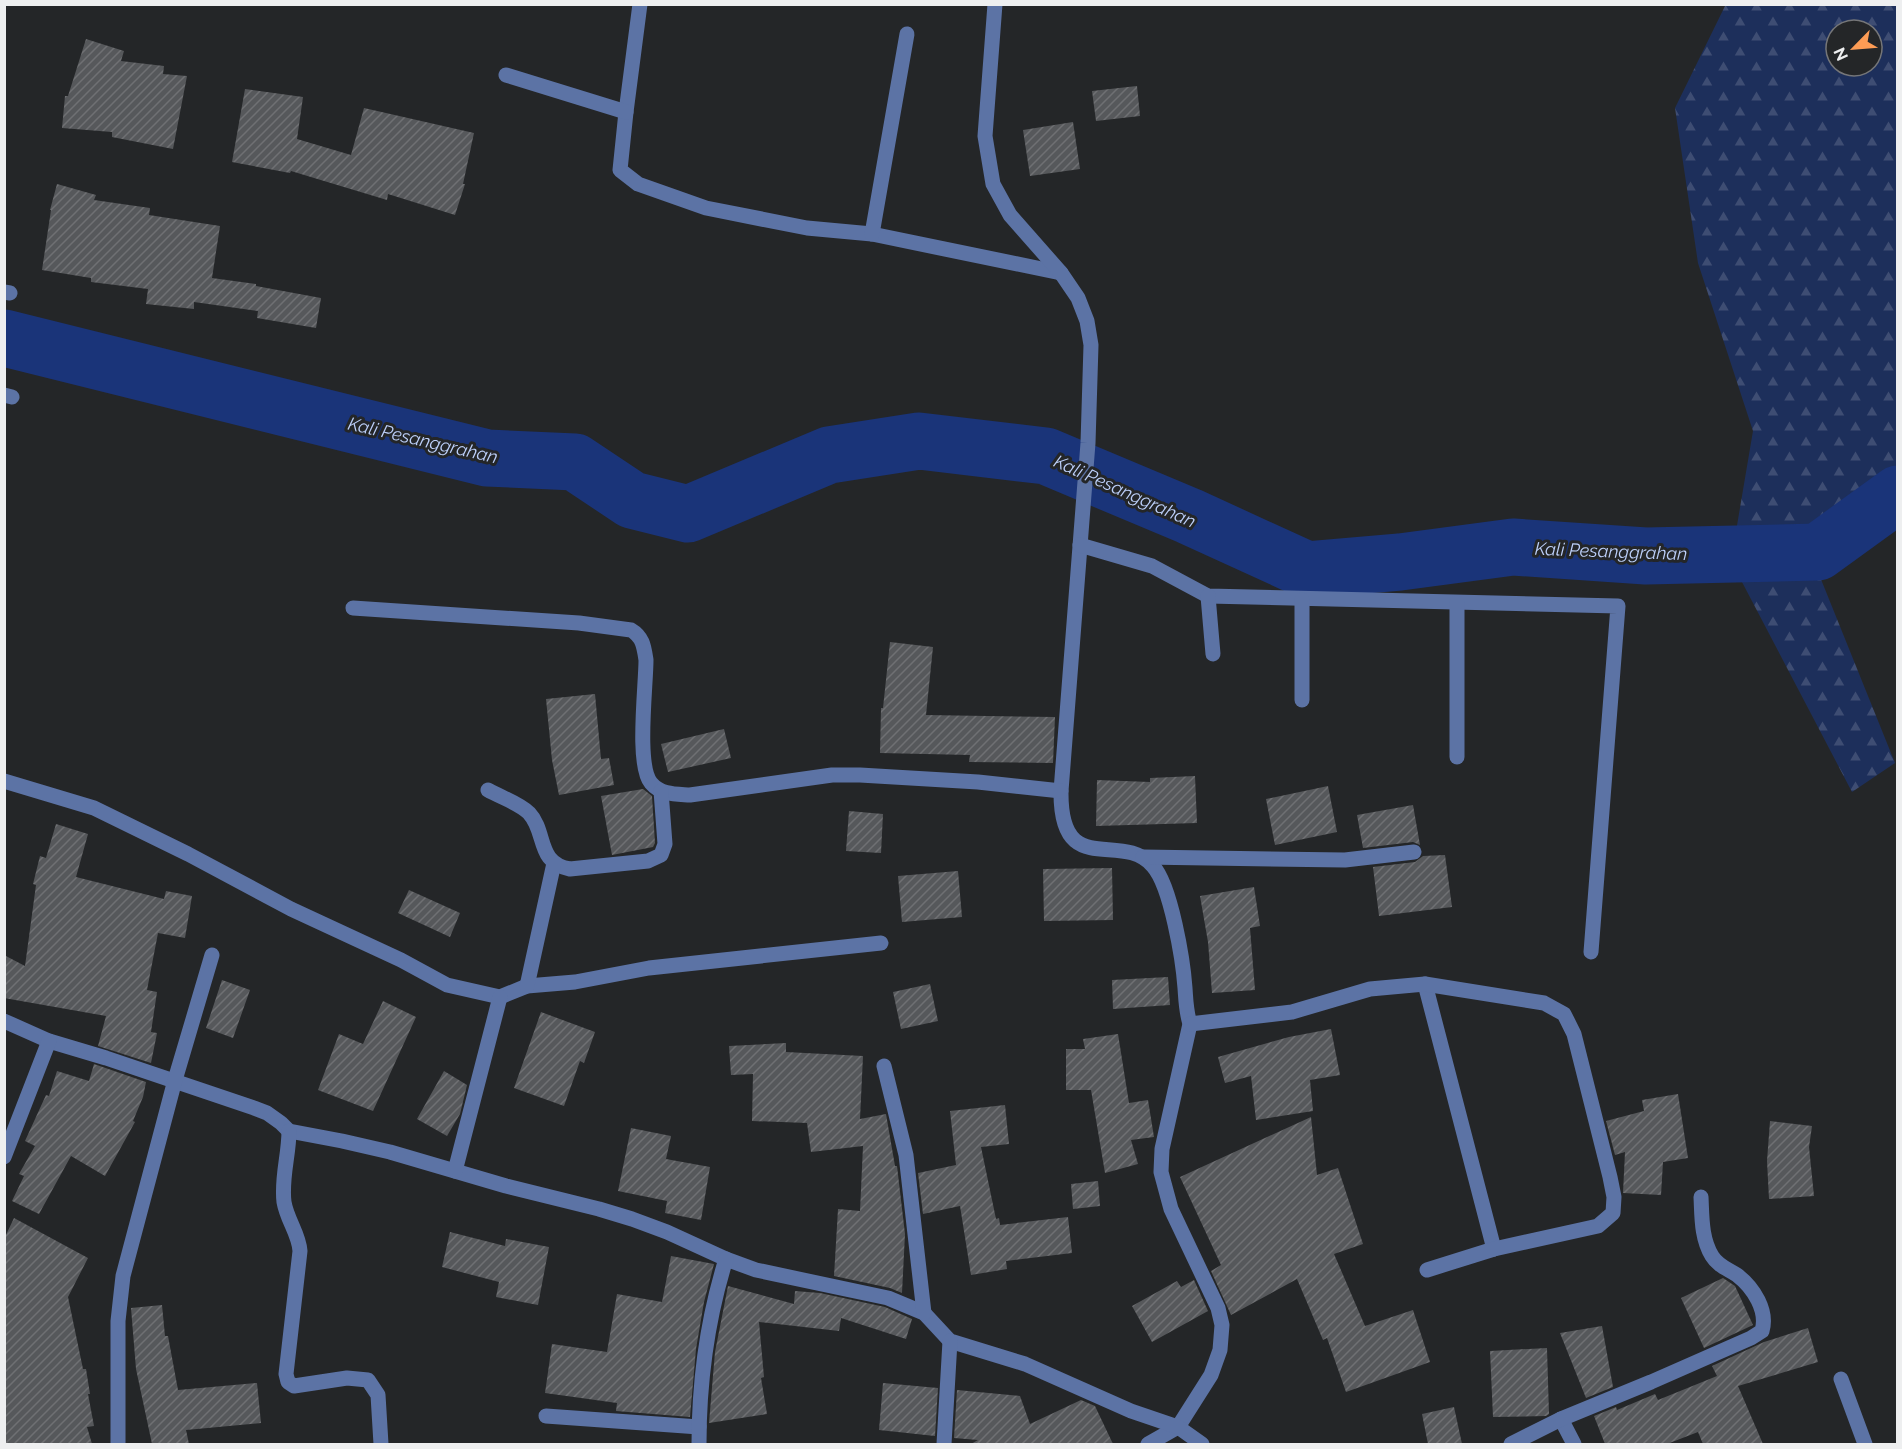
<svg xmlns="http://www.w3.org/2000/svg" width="1902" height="1449" font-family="Raleway,sans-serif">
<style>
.forest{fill:url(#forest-firs);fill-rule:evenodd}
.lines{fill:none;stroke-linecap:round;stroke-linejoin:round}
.river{stroke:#1a3479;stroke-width:57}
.building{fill:url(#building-hatch)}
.minor{stroke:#5c73a5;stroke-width:15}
.labels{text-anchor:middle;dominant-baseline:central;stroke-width:6;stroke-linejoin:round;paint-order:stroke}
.water-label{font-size:18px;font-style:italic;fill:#bdd0fa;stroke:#242628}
</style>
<defs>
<pattern id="forest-firs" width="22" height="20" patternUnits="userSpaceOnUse" patternTransform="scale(1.5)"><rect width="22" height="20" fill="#1d2f5b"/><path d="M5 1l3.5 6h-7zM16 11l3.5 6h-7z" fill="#3e4d73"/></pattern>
<pattern id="building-hatch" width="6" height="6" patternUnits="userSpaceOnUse" patternTransform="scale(1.5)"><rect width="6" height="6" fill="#56585b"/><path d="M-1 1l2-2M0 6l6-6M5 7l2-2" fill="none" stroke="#6f7073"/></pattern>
</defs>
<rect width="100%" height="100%" fill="#242628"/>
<path class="forest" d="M 1726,4 L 1897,5 L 1897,516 L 1814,562 L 1895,763 L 1852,792 L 1731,561 L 1753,431 L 1698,263 L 1675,108 ZM 1836,30 L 1872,30 L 1872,66 L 1836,66 Z"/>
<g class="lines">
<path class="river" d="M 4,338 L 487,458 L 575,462 L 632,500 L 688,514 L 829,455 L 919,441 L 1046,456 L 1189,516 L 1307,570 L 1400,562 L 1513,547 L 1646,556 L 1818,552 L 1898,494"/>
</g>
<g class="building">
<path d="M 86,39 L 124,51 L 121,61 L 164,66 L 163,74 L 187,76 L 173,149 L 112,137 L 112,132 L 62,128 L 65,96 L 68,96 Z"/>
<path d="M 1137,86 L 1140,116 L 1096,121 L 1092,91 Z"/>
<path d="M 245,89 L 303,97 L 297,139 L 351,155 L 364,108 L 474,133 L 463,184 L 465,184 L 455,215 L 388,194 L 387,200 L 291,171 L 290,173 L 232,162 Z"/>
<path d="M 1073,122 L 1080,169 L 1030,176 L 1023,130 Z"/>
<path d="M 57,184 L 96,195 L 94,200 L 150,208 L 149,215 L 220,226 L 212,278 L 256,284 L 256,286 L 321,298 L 316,328 L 257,318 L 258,311 L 194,302 L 194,309 L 146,304 L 148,289 L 91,282 L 91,278 L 42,270 L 51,210 L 50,210 Z"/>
<path d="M 890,642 L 933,647 L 926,715 L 1055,717 L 1053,763 L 969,762 L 970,755 L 880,753 L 881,708 L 883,708 Z"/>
<path d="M 595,694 L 601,759 L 609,758 L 614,785 L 559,795 L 552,760 L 546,699 Z"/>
<path d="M 724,729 L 731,758 L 668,772 L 661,744 Z"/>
<path d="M 1195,776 L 1197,823 L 1096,826 L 1097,780 L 1150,782 L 1150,778 Z"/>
<path d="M 1328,786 L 1337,832 L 1275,845 L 1266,799 Z"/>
<path d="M 643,789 L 652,796 L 655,843 L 653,847 L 612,855 L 601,796 Z"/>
<path d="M 1413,805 L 1420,845 L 1413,842 L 1363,848 L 1357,815 Z"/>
<path d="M 849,811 L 883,814 L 881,853 L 846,851 Z"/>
<path d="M 56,824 L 88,834 L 76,877 L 164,899 L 166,891 L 192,896 L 185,938 L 158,933 L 147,990 L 157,992 L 151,1032 L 157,1033 L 151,1063 L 98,1046 L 106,1016 L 4,998 L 4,955 L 25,966 L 36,885 L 33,884 L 40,856 L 46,858 Z"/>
<path d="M 1445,855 L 1452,907 L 1379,916 L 1373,867 L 1415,862 L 1423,856 Z"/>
<path d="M 1112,868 L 1113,920 L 1044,921 L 1043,869 Z"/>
<path d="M 958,871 L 962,917 L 902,922 L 898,876 Z"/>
<path d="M 1254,887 L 1260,926 L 1250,928 L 1255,990 L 1212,993 L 1208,942 L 1200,896 Z"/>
<path d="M 409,890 L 460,913 L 450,937 L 398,913 Z"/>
<path d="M 1168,977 L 1170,1005 L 1113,1009 L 1112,980 Z"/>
<path d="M 222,980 L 250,990 L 233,1038 L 206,1028 Z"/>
<path d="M 930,984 L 938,1021 L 901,1029 L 893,992 Z"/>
<path d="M 383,1001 L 416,1017 L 373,1111 L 318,1090 L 339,1034 L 363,1044 Z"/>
<path d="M 541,1012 L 595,1032 L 584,1063 L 580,1061 L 564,1106 L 514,1088 Z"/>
<path d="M 1331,1029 L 1340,1075 L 1310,1080 L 1313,1111 L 1256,1120 L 1251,1076 L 1225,1083 L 1218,1057 L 1289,1037 Z"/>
<path d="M 1118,1034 L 1129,1103 L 1148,1100 L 1154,1137 L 1131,1140 L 1138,1164 L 1105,1173 L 1091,1090 L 1066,1090 L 1066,1049 L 1085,1049 L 1083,1039 Z"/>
<path d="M 786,1043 L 786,1052 L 863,1056 L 860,1119 L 886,1114 L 895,1166 L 897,1166 L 905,1234 L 902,1293 L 890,1288 L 834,1276 L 838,1209 L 860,1211 L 863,1146 L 811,1152 L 807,1123 L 752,1121 L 753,1074 L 731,1075 L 729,1046 Z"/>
<path d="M 94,1064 L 146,1082 L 143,1097 L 133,1121 L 135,1122 L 105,1176 L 71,1156 L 39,1214 L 12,1201 L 24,1176 L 19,1174 L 35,1146 L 25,1141 L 46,1095 L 49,1096 L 57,1071 L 89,1081 Z"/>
<path d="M 444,1071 L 467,1085 L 460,1114 L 447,1136 L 417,1119 Z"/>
<path d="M 1678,1094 L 1688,1158 L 1663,1162 L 1661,1195 L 1623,1193 L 1625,1152 L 1615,1155 L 1606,1121 L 1644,1111 L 1642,1100 Z"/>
<path d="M 1005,1105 L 1009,1144 L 981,1147 L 996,1219 L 999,1218 L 1000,1225 L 1068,1217 L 1072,1253 L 1006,1261 L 1007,1269 L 971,1275 L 960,1206 L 923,1214 L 918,1173 L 956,1165 L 950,1111 Z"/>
<path d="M 1311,1117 L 1317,1175 L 1338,1168 L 1363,1244 L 1334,1254 L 1365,1326 L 1413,1310 L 1430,1362 L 1346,1392 L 1327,1338 L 1323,1340 L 1297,1279 L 1231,1315 L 1211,1271 L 1221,1265 L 1180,1177 Z"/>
<path d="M 1770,1121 L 1812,1126 L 1809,1147 L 1814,1196 L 1769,1199 L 1767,1161 Z"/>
<path d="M 631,1128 L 671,1136 L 666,1159 L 710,1167 L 701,1220 L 665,1213 L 667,1201 L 618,1191 Z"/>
<path d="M 1098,1181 L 1100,1206 L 1073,1209 L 1071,1184 Z"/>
<path d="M 14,1218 L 88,1258 L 68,1297 L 83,1369 L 86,1369 L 90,1394 L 88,1394 L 94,1426 L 87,1427 L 92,1444 L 4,1444 L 4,1239 Z"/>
<path d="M 450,1232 L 505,1246 L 506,1239 L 549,1247 L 538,1305 L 496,1297 L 499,1282 L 442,1267 Z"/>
<path d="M 671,1256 L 714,1264 L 704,1302 L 696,1349 L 690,1417 L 616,1411 L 617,1403 L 545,1393 L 552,1344 L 607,1352 L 617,1294 L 662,1302 Z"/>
<path d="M 1723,1278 L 1735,1286 L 1753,1325 L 1704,1348 L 1681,1298 Z"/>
<path d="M 1194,1280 L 1208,1311 L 1152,1342 L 1132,1306 L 1177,1281 L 1181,1287 Z"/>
<path d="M 728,1286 L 794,1304 L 795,1291 L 820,1293 L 885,1307 L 912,1319 L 906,1339 L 841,1318 L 839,1331 L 759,1322 L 764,1377 L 761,1378 L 767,1414 L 709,1423 L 715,1352 Z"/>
<path d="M 162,1305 L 165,1336 L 168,1336 L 178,1390 L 257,1383 L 261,1423 L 186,1430 L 189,1444 L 152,1444 L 136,1369 L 131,1308 Z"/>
<path d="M 1602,1326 L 1613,1387 L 1586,1398 L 1560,1333 Z"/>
<path d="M 1808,1328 L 1818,1362 L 1738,1386 L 1763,1444 L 1703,1444 L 1698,1432 L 1667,1444 L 1605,1444 L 1594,1416 L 1616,1407 L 1617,1410 L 1655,1394 L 1658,1400 L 1717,1376 L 1712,1366 L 1764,1342 Z"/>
<path d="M 1547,1348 L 1549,1414 L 1546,1416 L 1493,1417 L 1490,1351 Z"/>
<path d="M 883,1383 L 938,1388 L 935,1436 L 879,1430 Z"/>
<path d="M 957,1390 L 1020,1396 L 1030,1424 L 1081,1400 L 1095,1406 L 1113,1444 L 971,1444 L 978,1440 L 954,1438 Z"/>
<path d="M 1454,1407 L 1462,1444 L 1428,1444 L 1422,1414 Z"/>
</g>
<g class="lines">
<g class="minor">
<path d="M 640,4 L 626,112 L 620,170 L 638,184 L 706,208 L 807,228 L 872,234 L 1061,273"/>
<path d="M 995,4 L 985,136 L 993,184 L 1010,215 L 1061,273 L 1078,298 L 1087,321 L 1091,345 L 1088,443 L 1061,791 C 1060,881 1121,829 1153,866 C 1171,886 1183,960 1185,988 C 1186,1002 1186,1011 1190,1024 L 1162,1149 L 1161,1172 L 1171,1209 L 1218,1308 L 1222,1325 L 1220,1350 L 1211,1375 L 1178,1427 L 1148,1444"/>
<path d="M 506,75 L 626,112"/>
<path d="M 872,234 L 907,34"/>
<path d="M 4,292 L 10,293"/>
<path d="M 4,395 L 12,397"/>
<path d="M 1080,545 L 1152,566 L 1208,596 L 1618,606 L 1591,952"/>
<path d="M 1208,596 L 1213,654"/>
<path d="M 1302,600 L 1302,700"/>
<path d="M 1457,603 L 1457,757"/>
<path d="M 353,608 L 579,623 L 631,630 C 643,637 644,647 646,660 C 646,686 636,765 651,783 C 661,795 676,794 690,795 L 832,775 L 860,775 L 978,782 L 1061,791"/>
<path d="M 4,781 L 94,808 L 188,854 L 291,909 L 401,960 L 447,985 L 500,997 L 527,986 L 575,982 L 649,968 L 881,943"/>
<path d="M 488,790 C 500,797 519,803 529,813 C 547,832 536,863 570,869 L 648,861 L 661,855 L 665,844 L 661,791"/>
<path d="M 1143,857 L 1345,860 L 1414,852"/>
<path d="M 1425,984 L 1494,1249"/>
<path d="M 527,986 L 554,863"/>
<path d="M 4,1021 L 49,1041 L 106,1058 L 254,1108 L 267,1113 L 281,1123 L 289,1131 L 342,1141 L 390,1152 L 506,1186 L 599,1209 L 632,1219 L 667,1232 L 726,1259 L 756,1270 L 888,1298 L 924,1313 L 950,1341 L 1025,1364 L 1131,1411 L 1178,1427 L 1202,1444"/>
<path d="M 1190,1024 L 1292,1012 L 1370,989 L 1425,984 L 1544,1003 L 1564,1014 L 1574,1034 L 1610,1177 L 1614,1197 L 1613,1213 L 1598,1226 L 1494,1249 L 1427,1270"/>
<path d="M 884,1066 L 906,1155 L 924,1313"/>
<path d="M 289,1131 C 289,1155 281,1178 284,1202 C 287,1220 299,1234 300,1251 L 286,1374 L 288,1382 L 294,1386 L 347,1378 L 368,1380 L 378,1395 L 381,1444"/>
<path d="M 4,1157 L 49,1041"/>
<path d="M 455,1171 L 500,997"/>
<path d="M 1841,1379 L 1865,1444"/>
<path d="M 546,1416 L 699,1427"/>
<path d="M 1561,1419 L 1574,1444"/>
<path d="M 118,1444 L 118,1321 L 123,1276 L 175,1080 L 212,955"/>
<path d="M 699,1444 C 699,1381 707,1320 726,1259"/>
<path d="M 944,1444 L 950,1341"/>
<path d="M 1511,1444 L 1561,1419 L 1651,1382 L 1751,1338 L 1762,1331 C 1768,1311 1754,1288 1737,1275 C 1728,1269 1718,1266 1712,1256 C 1701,1238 1702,1216 1701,1197"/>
</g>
</g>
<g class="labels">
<g class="water-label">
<text transform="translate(423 440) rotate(13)">Kali Pesanggrahan</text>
<text transform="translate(1125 491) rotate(24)">Kali Pesanggrahan</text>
<text transform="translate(1611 551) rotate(2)">Kali Pesanggrahan</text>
</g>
</g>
<rect width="1902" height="1449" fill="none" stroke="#eeeff0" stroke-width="12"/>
<g transform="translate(1854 48) rotate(245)"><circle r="28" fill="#242628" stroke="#757678" stroke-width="1.5"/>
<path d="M0-4.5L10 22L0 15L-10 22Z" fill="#fd9c55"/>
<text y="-9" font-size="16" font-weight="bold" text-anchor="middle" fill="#eeeff0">N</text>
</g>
</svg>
